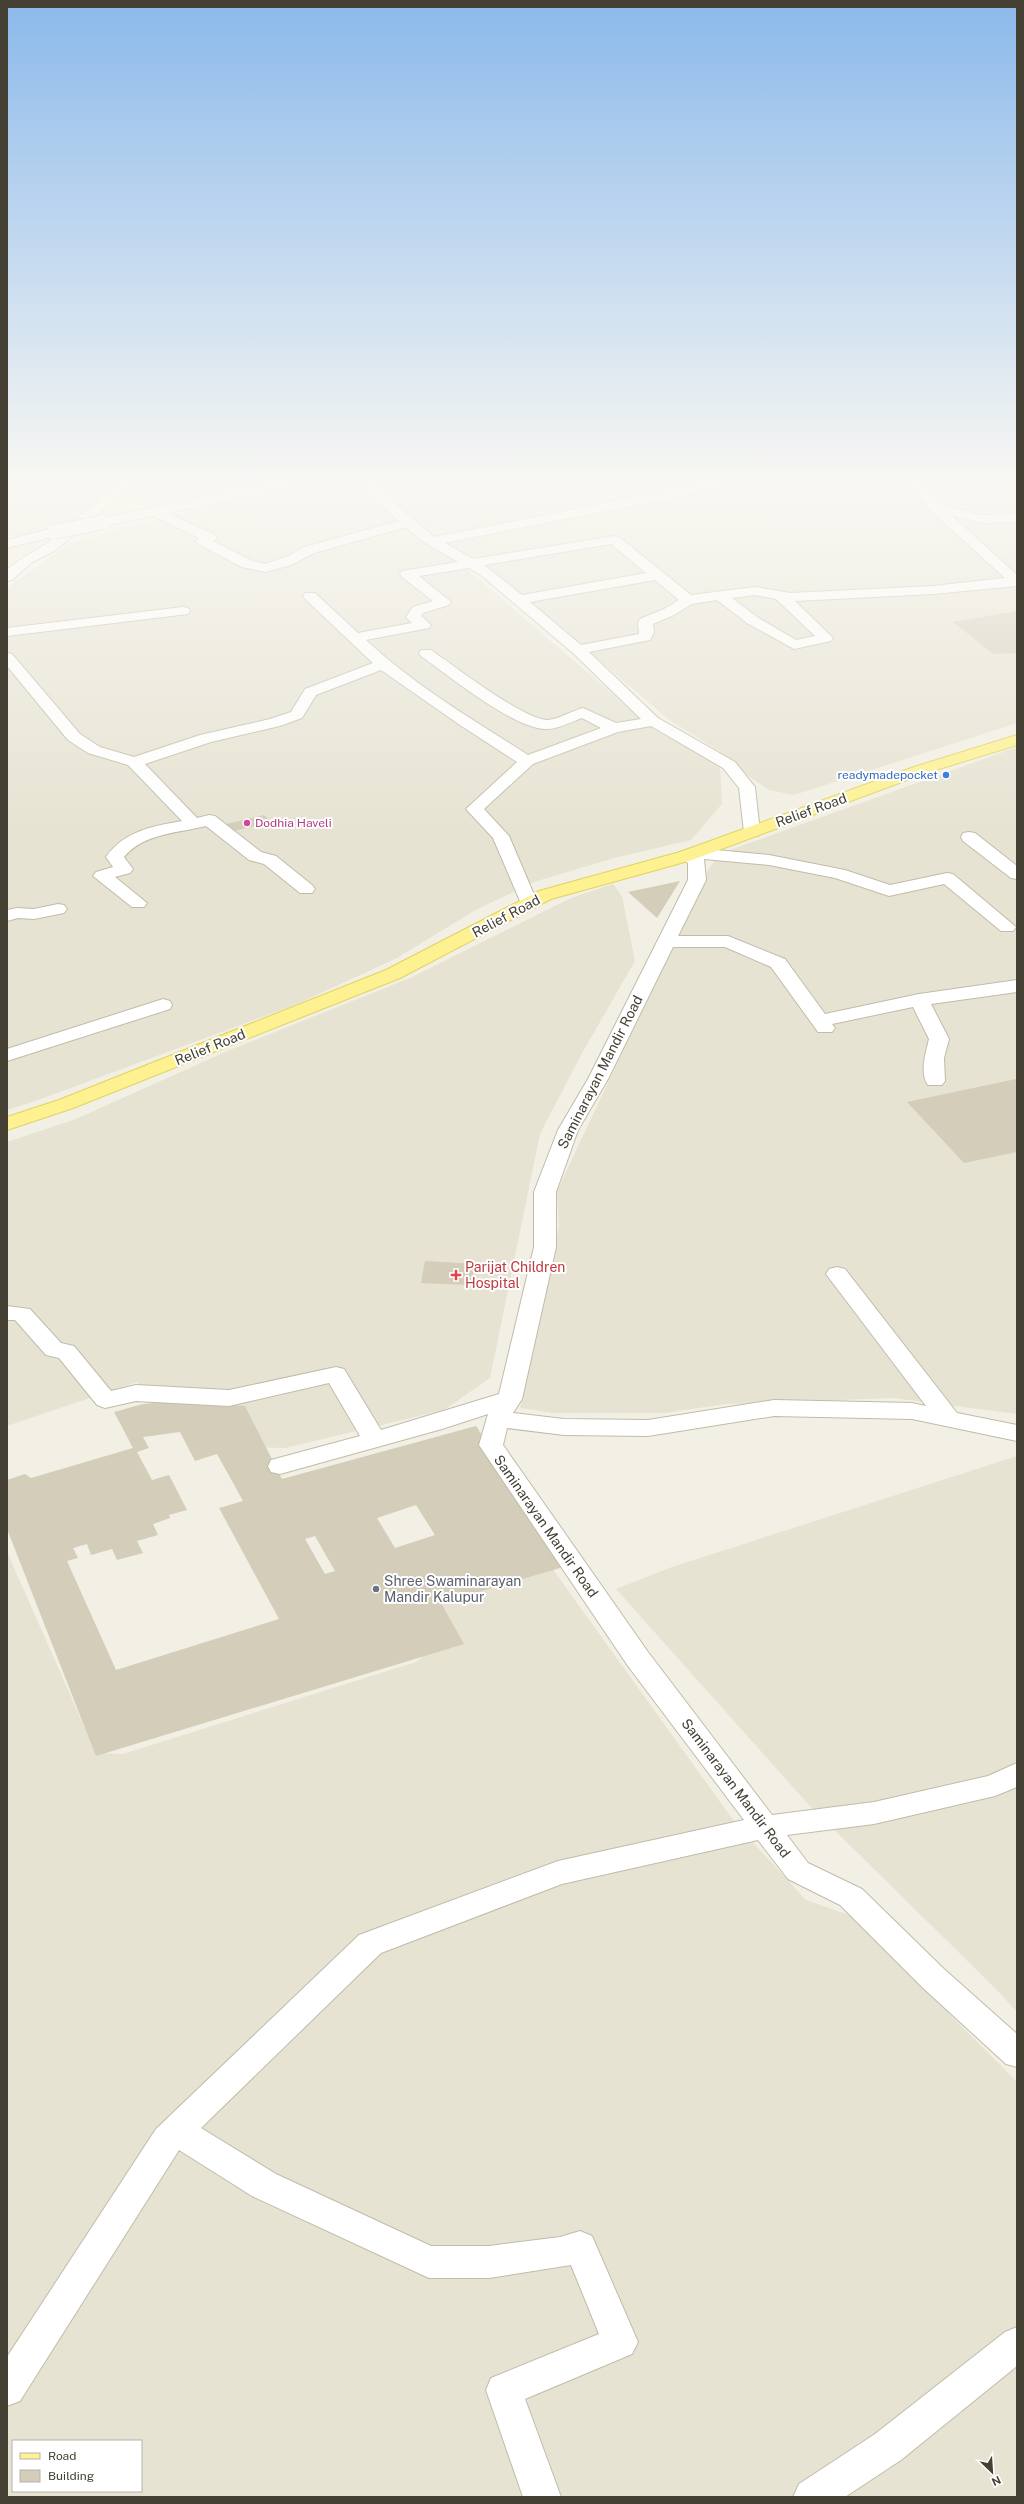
<svg xmlns="http://www.w3.org/2000/svg" width="1024" height="2504" font-family="'Public Sans',sans-serif">
<style>
.residential{fill:#e6e3d2;fill-rule:evenodd}
.commercial{fill:#f4ebce}
.building{fill:#d3cdb9;fill-rule:evenodd}
.lines{fill:none;stroke-linecap:round;stroke-linejoin:round}
.minor-casing{stroke:#c0bca9;stroke-width:2}
.major-casing{stroke:#e2d261;stroke-width:2}
.minor{fill:#fff;fill-rule:evenodd}
.major{fill:#fdf191;fill-rule:evenodd}
.minor-bridge-casing{stroke:#c0bca9;stroke-width:16;stroke-linecap:butt}
.minor-bridge{stroke:#fff;stroke-width:14}
.shop-dot{fill:#3f7fe0;stroke:#fff;stroke-width:1.5}
.hotel-dot{fill:#d1479c;stroke:#fff;stroke-width:1.5}
.health-dot{fill:#e0444e;stroke:#fff;stroke-width:1.5}
.worship-dot{fill:#6b7280;stroke:#fff;stroke-width:1.5}
.labels{text-anchor:middle;dominant-baseline:central;stroke-width:4;stroke-linejoin:round;paint-order:stroke}
.far-shop-label{font-size:12px;fill:#366cbe;stroke:#fff;text-anchor:end}
.far-hotel-label{font-size:12px;fill:#b23c85;stroke:#fff;text-anchor:start}
.street-label{font-size:14px;fill:#444034;stroke:#fff}
.health-label{font-size:14px;fill:#be3a42;stroke:#fff;text-anchor:start}
.worship-label{font-size:14px;fill:#5b616d;stroke:#fff;text-anchor:start}
</style>
<rect width="100%" height="100%" fill="#f2f0e4"/>
<g class="residential">
<path d="M 7,483 L 118,483 L 73,523 L 7,538 Z"/>
<path d="M 315,483 L 352,483 L 413,534 L 456,560 L 655,730 L 720,766 L 722,804 L 691,840 L 614,858 L 534,882 L 474,911 L 397,958 L 297,1004 L 41,1099 L 7,1110 L 7,588 L 71,543 L 126,527 Z"/>
<path d="M 368,483 L 1017,483 L 1017,723 L 794,795 L 769,790 L 741,771 L 719,751 L 668,719 L 512,586 L 434,539 Z"/>
<path d="M 1017,747 L 1017,1414 L 893,1398 L 726,1404 L 665,1413 L 554,1413 L 520,1408 L 559,1227 L 557,1191 L 708,870 L 719,854 Z"/>
<path d="M 613,884 L 622,896 L 635,961 L 581,1055 L 540,1134 L 490,1378 L 444,1410 L 285,1448 L 190,1446 L 164,1411 L 137,1382 L 7,1426 L 7,1142 L 76,1119 L 225,1052 L 410,978 L 571,898 Z"/>
<path d="M 1017,1456 L 1017,2012 L 996,1989 L 809,1805 L 616,1589 L 672,1567 Z"/>
<path d="M 7,1552 L 96,1753 L 123,1754 L 416,1662 L 431,1649 L 402,1603 L 549,1564 L 736,1824 L 806,1900 L 852,1916 L 1017,2082 L 1017,2497 L 7,2497 ZM 13,2441 L 141,2441 L 141,2491 L 13,2491 Z"/>
</g>
<g class="commercial">
<path d="M 143,483 L 272,483 L 91,520 L 131,485 Z"/>
<path d="M 47,538 L 7,567 L 7,547 Z"/>
</g>
<g class="building">
<path d="M 1017,611 L 1017,653 L 993,654 L 953,622 Z"/>
<path d="M 264,815 L 272,822 L 230,832 L 222,825 Z"/>
<path d="M 680,881 L 657,918 L 628,892 Z"/>
<path d="M 1016,1079 L 1017,1152 L 964,1163 L 907,1102 Z"/>
<path d="M 425,1261 L 475,1264 L 471,1285 L 421,1283 Z"/>
<path d="M 177,1401 L 245,1406 L 282,1479 L 476,1426 L 567,1566 L 441,1603 L 464,1644 L 96,1756 L 7,1529 L 7,1480 L 25,1474 L 31,1478 L 133,1448 L 114,1412 L 143,1404 ZM 180,1432 L 195,1461 L 217,1454 L 243,1501 L 219,1508 L 279,1619 L 116,1670 L 67,1561 L 78,1558 L 73,1548 L 87,1544 L 91,1555 L 112,1549 L 117,1560 L 143,1553 L 137,1541 L 158,1535 L 153,1524 L 170,1518 L 169,1515 L 187,1510 L 169,1475 L 152,1480 L 137,1452 L 149,1448 L 143,1437 ZM 416,1505 L 435,1535 L 395,1548 L 377,1518 ZM 315,1536 L 335,1571 L 325,1574 L 305,1539 Z"/>
</g>
<g class="lines">
<g class="minor-casing">
<g id="minor">
<path d="M 119,483 L 133,483 L 56,550 L 31,563 L 12,580 L 7,581 L 7,570 C 22,556 41,549 56,536 L 7,548 L 7,540 L 54,528 L 60,532 Z"/>
<path d="M 272,483 L 298,483 L 292,487 L 168,513 L 215,535 L 217,538 L 213,541 L 252,561 L 265,564 L 289,556 L 304,547 L 399,521 L 357,483 L 371,483 L 434,537 L 706,483 L 733,483 L 727,487 L 445,543 L 473,559 L 614,536 L 619,537 L 691,595 L 755,587 L 791,593 L 933,586 L 1005,578 L 929,509 L 907,483 L 920,483 L 939,504 L 981,515 L 1017,514 L 1017,522 L 981,523 L 951,515 L 1017,575 L 1017,586 L 933,594 L 795,601 L 833,638 L 831,641 L 794,649 L 747,623 L 717,600 L 692,604 L 674,615 L 653,624 L 654,632 L 650,640 L 589,652 L 658,718 L 735,762 L 755,787 L 760,832 L 758,836 L 746,836 L 744,832 L 739,788 L 723,768 L 651,726 L 618,732 L 533,764 L 484,809 L 509,836 L 538,904 L 535,908 L 523,908 L 493,838 L 466,809 L 517,762 L 460,725 L 381,670 L 316,695 L 302,718 L 280,726 L 211,742 L 145,764 L 197,818 L 209,815 L 215,816 L 261,852 L 276,856 L 312,885 L 315,889 L 312,893 L 300,893 L 264,864 L 249,860 L 206,826 C 178,833 144,833 124,857 L 133,869 L 130,873 L 115,877 L 147,903 L 144,907 L 132,907 L 93,876 L 96,872 L 113,867 L 106,857 C 124,831 153,826 182,821 L 128,765 L 88,753 L 68,740 L 7,666 L 7,653 L 12,654 L 80,734 L 100,747 L 134,757 L 200,735 L 270,719 L 291,712 L 305,689 L 373,663 L 305,599 L 303,596 L 305,593 L 315,593 L 358,633 L 412,623 L 406,617 L 413,607 L 433,601 L 402,577 L 400,574 L 402,571 L 458,562 L 422,541 L 406,527 L 314,553 L 291,565 L 265,572 L 242,567 L 198,544 L 196,541 L 199,538 L 153,516 L 103,526 L 96,522 L 103,518 ZM 611,544 L 646,573 L 522,595 L 484,565 ZM 469,568 L 482,576 L 573,653 L 641,719 L 616,723 L 583,708 C 572,711 559,719 548,720 C 524,720 453,665 431,650 L 421,650 L 419,653 L 421,656 C 448,675 515,730 547,729 C 559,729 571,722 582,718 L 601,728 L 528,755 C 473,720 414,685 366,640 L 429,628 L 431,625 L 421,616 L 423,613 L 449,605 L 451,602 L 419,576 ZM 655,580 L 679,600 L 664,609 L 640,619 L 638,622 L 639,634 L 581,645 L 530,602 ZM 755,595 L 776,599 L 815,636 L 796,640 L 757,617 L 732,598 Z"/>
<path d="M 183,607 L 188,608 L 190,611 L 188,614 L 7,636 L 7,628 Z"/>
<path d="M 969,832 L 975,833 L 1017,866 L 1017,879 L 1011,878 L 963,841 L 961,837 L 963,833 Z"/>
<path d="M 694,848 L 769,855 L 845,870 L 890,885 L 947,873 L 953,874 L 1016,927 L 1013,931 L 1001,931 L 944,884 L 889,896 L 835,878 L 769,865 L 704,859 L 706,880 L 678,936 L 728,936 L 785,959 L 825,1014 L 919,994 L 1017,980 L 1017,992 L 931,1004 L 949,1039 L 944,1058 L 945,1081 L 942,1085 L 928,1085 C 919,1073 926,1052 929,1039 L 913,1007 L 832,1024 L 835,1028 L 832,1032 L 818,1032 L 771,967 L 725,947 L 673,947 L 608,1079 L 578,1130 L 556,1192 L 556,1247 L 522,1399 L 513,1413 L 564,1419 L 648,1420 L 774,1400 L 912,1403 L 926,1406 L 826,1274 L 829,1269 L 837,1267 L 845,1269 L 957,1413 L 1017,1425 L 1017,1441 L 912,1419 L 774,1416 L 648,1436 L 564,1435 L 507,1428 L 503,1445 L 648,1652 L 772,1815 L 874,1802 L 988,1776 L 1017,1763 L 1017,1787 L 995,1796 L 874,1824 L 787,1835 L 808,1863 L 862,1889 L 944,1969 L 1017,2034 L 1017,2067 L 1006,2064 L 922,1987 L 840,1905 L 788,1879 L 758,1840 L 562,1884 L 381,1953 L 201,2128 L 276,2174 L 431,2246 L 489,2246 L 560,2237 L 580,2231 L 592,2236 L 638,2342 L 632,2354 L 525,2399 L 561,2497 L 523,2497 L 486,2390 L 491,2378 L 599,2334 L 571,2265 L 489,2278 L 429,2278 L 252,2196 L 179,2150 L 20,2401 L 7,2406 L 7,2357 L 156,2129 L 359,1935 L 558,1861 L 744,1820 L 628,1666 L 479,1445 L 488,1414 L 442,1429 L 280,1474 L 271,1472 L 268,1466 L 271,1460 L 360,1436 L 329,1383 L 229,1406 L 136,1401 L 105,1408 L 97,1405 L 59,1358 L 46,1355 L 15,1320 L 7,1320 L 7,1306 L 30,1309 L 61,1343 L 74,1346 L 111,1391 L 136,1385 L 229,1390 L 336,1367 L 344,1369 L 381,1430 L 499,1394 L 534,1247 L 534,1192 L 558,1130 L 588,1079 L 688,880 L 688,863 L 677,856 L 680,852 Z"/>
<path d="M 58,904 L 64,905 L 67,909 L 64,913 L 34,919 L 18,918 L 7,921 L 7,910 L 17,908 L 34,909 Z"/>
<path d="M 163,999 L 170,1001 L 172,1005 L 170,1009 L 7,1061 L 7,1049 Z"/>
<path d="M 1017,2327 L 1017,2366 L 901,2460 L 845,2497 L 793,2497 L 799,2484 L 875,2434 L 1005,2332 Z"/>
</g>
</g>
<g class="major-casing">
<path id="major" d="M 1017,735 L 1017,745 L 926,773 L 692,860 L 551,899 L 400,978 L 73,1108 L 7,1130 L 7,1117 L 59,1100 L 386,970 L 539,891 L 680,852 L 914,767 Z"/>
</g>
<use href="#minor" class="minor"/>
<use href="#major" class="major"/>
<g class="minor-bridge-casing">
<path id="minor-bridge" d="M 54,532 L 103,522"/>
</g>
<use href="#minor-bridge" class="minor-bridge"/>
</g>
<linearGradient id="sky" x2="0" y2="1"><stop stop-color="#8bb9eb"/><stop offset="0.58" stop-color="#f9f8f3"/><stop offset="1" stop-color="#f9f8f3" stop-opacity="0"/></linearGradient>
<rect width="1024" height="834" fill="url(#sky)"/>
<circle class="shop-dot" cx="946" cy="775" r="4"/>
<circle class="hotel-dot" cx="247" cy="823" r="4"/>
<path class="health-dot" d="M454 1269h4v4h4v4h-4v4h-4v-4h-4v-4h4z"/>
<circle class="worship-dot" cx="376" cy="1589" r="4"/>
<g class="labels">
<g class="far-shop-label">
<text x="938" y="775">readymadepocket</text>
</g>
<g class="far-hotel-label">
<text x="255" y="823">Dodhia Haveli</text>
</g>
<g class="street-label">
<text transform="translate(811 810) rotate(-20)">Relief Road</text>
<text transform="translate(506 916) rotate(-28)">Relief Road</text>
<text transform="translate(210 1047) rotate(-22)">Relief Road</text>
<text transform="translate(600 1072) rotate(-63)">Saminarayan Mandir Road</text>
<text transform="translate(546 1526) rotate(55)">Saminarayan Mandir Road</text>
<text transform="translate(736 1788) rotate(53)">Saminarayan Mandir Road</text>
</g>
<g class="health-label">
<text x="465" y="1267">Parijat Children<tspan x="465" dy="16">Hospital</tspan></text>
</g>
<g class="worship-label">
<text x="384" y="1581">Shree Swaminarayan<tspan x="384" dy="16">Mandir Kalupur</tspan></text>
</g>
</g>
<rect width="1024" height="2504" fill="none" stroke="#444034" stroke-width="16"/>
<rect x="12" y="2440" width="130" height="52" fill="#ffffff" stroke="#b4b3ae"/>
<rect x="20" y="2453" width="20" height="6" fill="#fdf191" stroke="#b4b3ae"/>
<text x="48" y="2460" font-size="12" fill="#444034">Road</text>
<rect x="20" y="2470" width="20" height="12" fill="#d3cdb9" stroke="#b4b3ae"/>
<text x="48" y="2480" font-size="12" fill="#444034">Building</text>
<g transform="translate(992 2472) rotate(155)" stroke="#ffffff" stroke-width="3" paint-order="stroke">
<path d="M0-3L7 15L0 10L-7 15Z" fill="#444034"/>
<text y="-6" font-size="11" font-weight="bold" text-anchor="middle" fill="#444034">N</text>
</g>
</svg>
